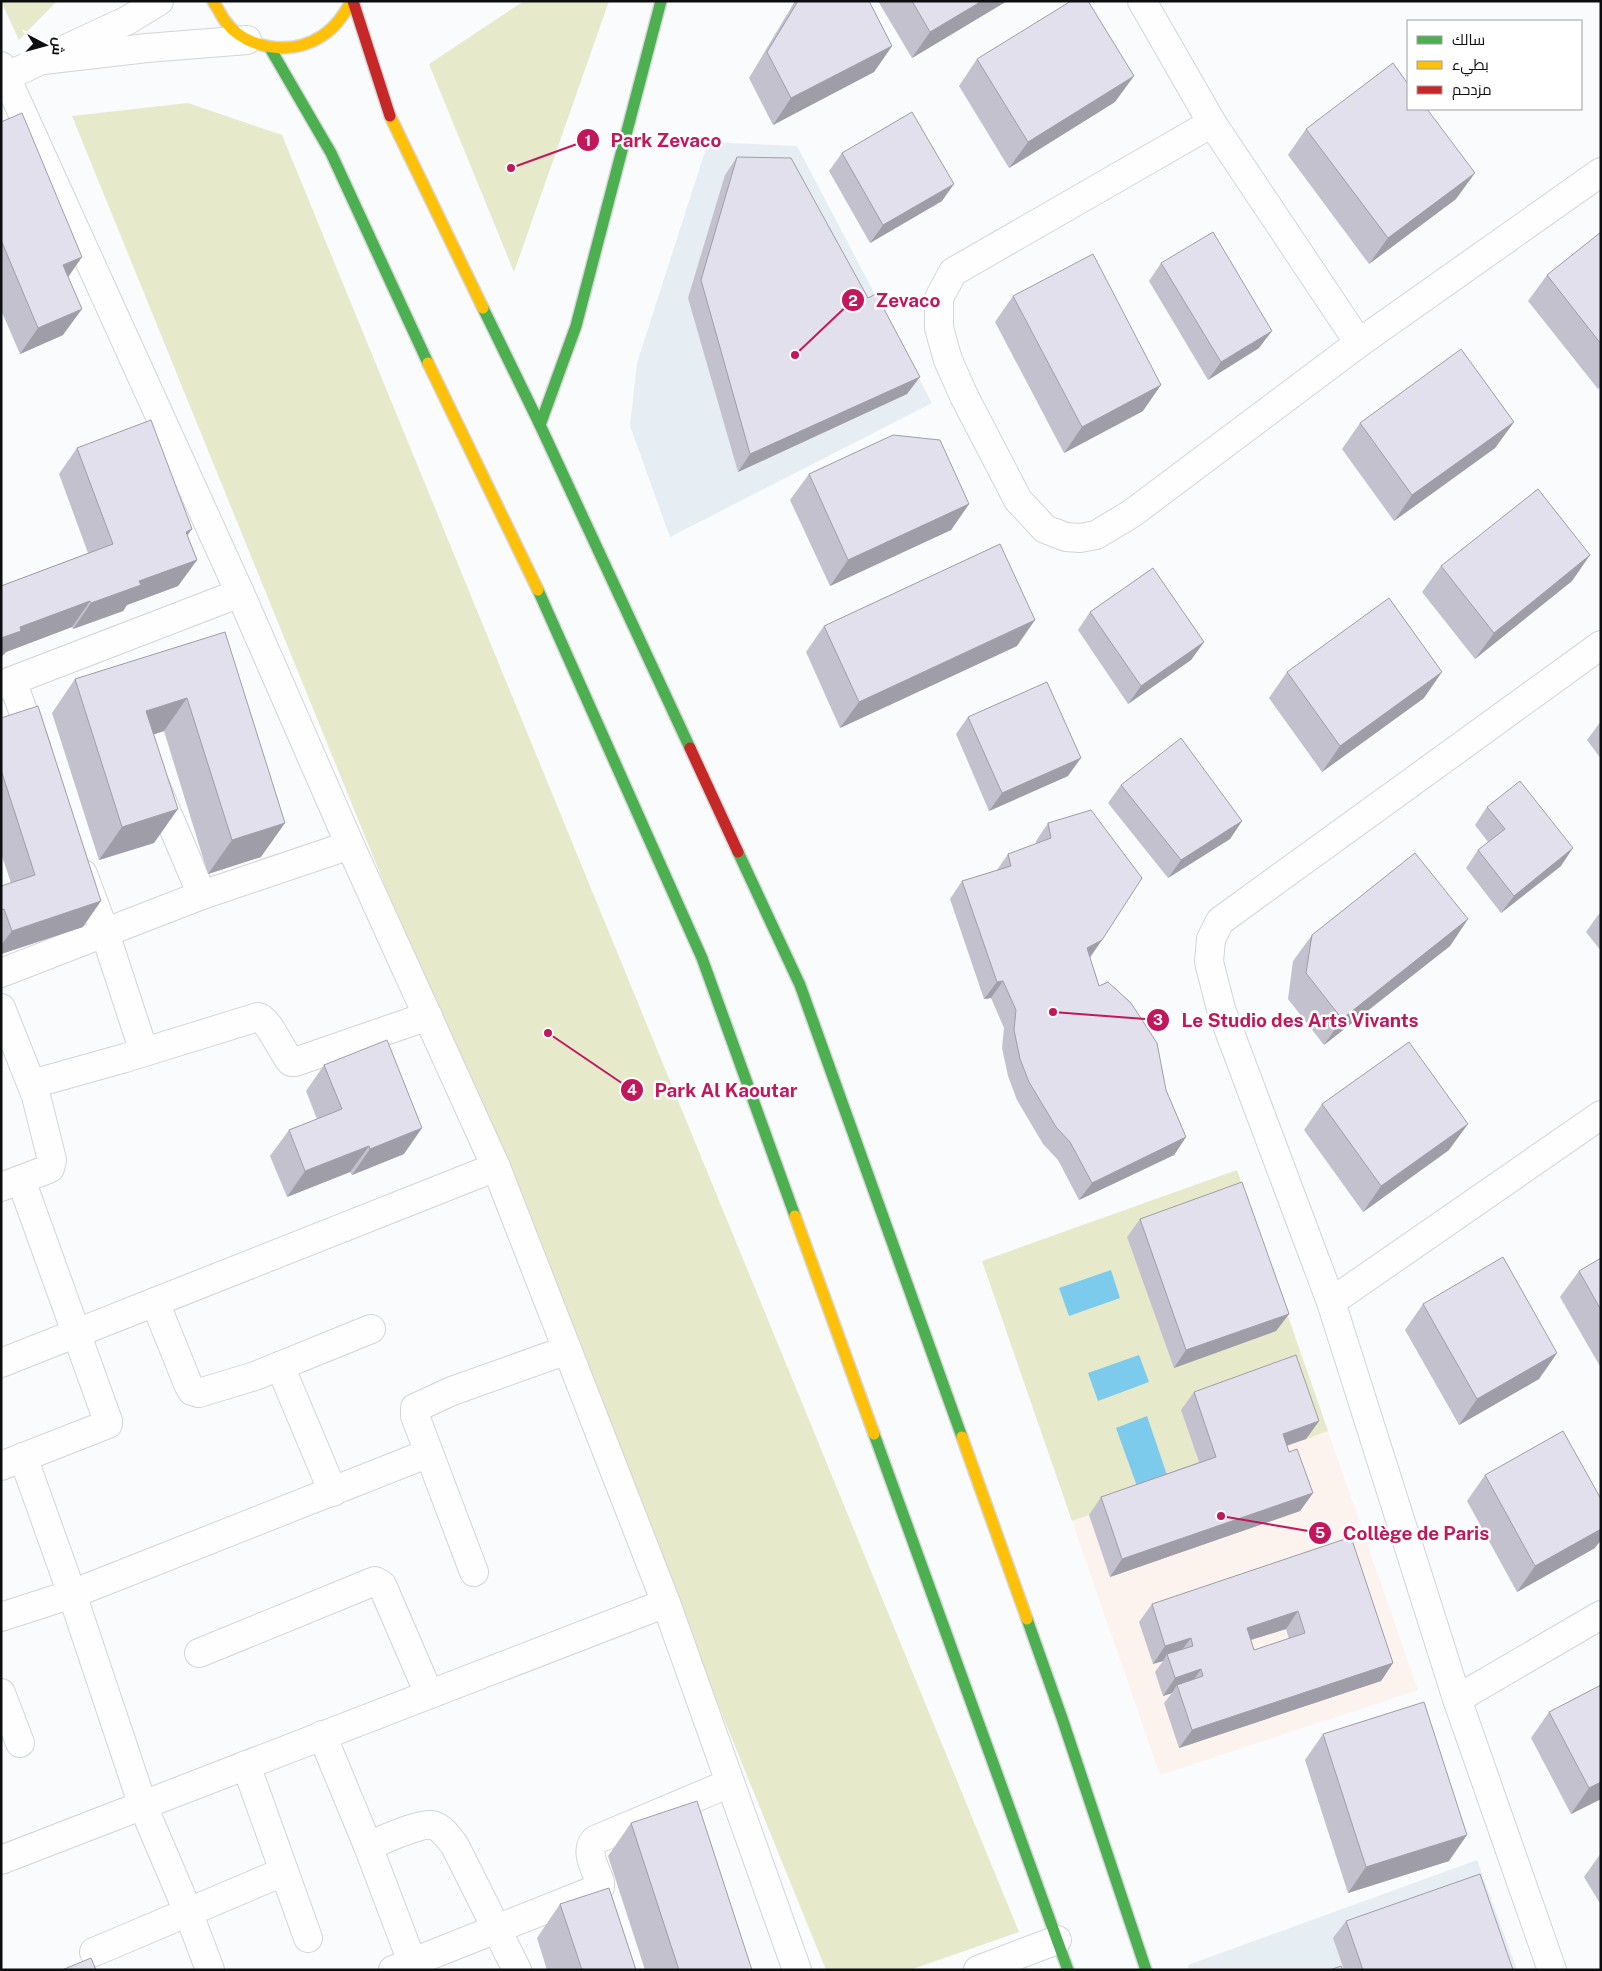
<svg xmlns="http://www.w3.org/2000/svg" width="1602" height="1971" font-family="'Public Sans',Cairo,sans-serif">
<style>
.built{fill:#e6eef3}
.education{fill:#fcf3ef}
.green{fill:#e6eaca}
.water{fill:#7ccaec}
.lines{fill:none;stroke-linecap:round;stroke-linejoin:round}
.street-casing{stroke:#d2d4d6;stroke-width:30}
.fast-casing{stroke:#d6d7d8;stroke-width:14}
.slow-casing{stroke:#d6d7d8;stroke-width:14}
.jam-casing{stroke:#d6d7d8;stroke-width:14}
.street{stroke:#fefeff;stroke-width:28}
.fast{stroke:#4caf50;stroke-width:11}
.slow{stroke:#ffc107;stroke-width:11}
.jam{stroke:#c62828;stroke-width:11}
.wall{fill:#c3c1cd;fill-rule:evenodd}
.shaded-wall{fill:#9f9da7}
.building{fill:#e3e0ee;stroke:#9f9da7;fill-rule:evenodd}
.leader{fill:none;stroke:#c2185b;stroke-width:2}
.callout-dot{fill:#c2185b;stroke:#fff;stroke-width:2}
.mark-label{font-size:15px;text-anchor:middle;font-weight:bold;fill:#fff}
.callout-label{font-size:19px;text-anchor:middle;font-weight:bold;fill:#c2185b;stroke:#fff;stroke-width:5;stroke-linejoin:round;paint-order:stroke}
</style>
<rect width="100%" height="100%" fill="#f9fbfd"/>
<g class="built">
<path d="M 708,142 L 797,146 L 932,403 L 670,537 L 630,426 L 637,363 Z"/>
<path d="M 1477,1860 L 1517,1970 L 1189,1970 L 1188,1965 Z"/>
</g>
<path class="education" d="M 1328,1431 L 1418,1690 L 1160,1775 L 1072,1521 Z"/>
<g class="green">
<path d="M 1,1 L 57,1 L 19,40 Z"/>
<path d="M 524,1 L 609,1 L 514,272 L 429,64 Z"/>
<path d="M 188,103 L 282,135 L 1019,1932 L 910,1970 L 826,1970 L 72,116 Z"/>
<path d="M 1237,1170 L 1328,1431 L 1306,1439 L 1284,1373 L 1181,1409 L 1203,1474 L 1072,1521 L 982,1261 Z"/>
</g>
<g class="water">
<path d="M 1111,1270 L 1120,1298 L 1069,1316 L 1059,1288 Z"/>
<path d="M 1139,1355 L 1149,1382 L 1098,1401 L 1088,1373 Z"/>
<path d="M 1147,1416 L 1168,1478 L 1138,1489 L 1116,1428 Z"/>
</g>
<g class="lines">
<g class="street-casing">
<g id="street">
<path d="M 1142,1 L 1212,123 L 1359,343"/>
<path d="M 43,60 L 147,48 L 247,40"/>
<path d="M 1,66 L 240,593 L 350,845 L 496,1167 L 666,1603 L 797,1970"/>
<path d="M 1,79 L 128,20 L 159,1"/>
<path d="M 1212,123 L 953,272 L 939,298 L 939,328 L 948,360 L 964,396 L 1018,500 L 1045,529 L 1066,537 L 1080,538 L 1096,535 L 1131,514 L 1359,343 L 1601,172"/>
<path d="M 12,681 L 36,746"/>
<path d="M 1,685 L 240,593"/>
<path d="M 156,787 L 202,895"/>
<path d="M 83,874 L 105,933 L 144,1052"/>
<path d="M 1,973 L 202,895 L 350,845"/>
<path d="M 1,1008 L 36,1096 L 52,1160 L 50,1168 L 46,1170 L 1,1187"/>
<path d="M 32,1084 L 125,1058 L 258,1017 C 268,1018 282,1052 291,1062 L 295,1062 L 428,1016"/>
<path d="M 155,1302 L 188,1384 L 192,1391 L 199,1393 L 255,1376 L 371,1329"/>
<path d="M 1331,1302 L 1601,1115"/>
<path d="M 1,1363 L 496,1167"/>
<path d="M 280,1366 L 333,1492"/>
<path d="M 23,1457 L 72,1594 L 143,1806 L 189,1914 L 210,1970"/>
<path d="M 1,1466 L 108,1424 L 108,1421 L 21,1180"/>
<path d="M 474,1572 L 415,1416 L 415,1408 L 452,1391 L 567,1350"/>
<path d="M 1,1617 L 72,1594 L 429,1453"/>
<path d="M 199,1653 L 375,1581 L 382,1585 L 429,1694"/>
<path d="M 1,1693 L 20,1743"/>
<path d="M 1457,1699 L 1601,1615"/>
<path d="M 322,1735 L 368,1846 L 412,1962"/>
<path d="M 246,1765 L 308,1938"/>
<path d="M 368,1846 C 381,1841 419,1823 432,1825 C 442,1827 449,1838 455,1846 L 517,1970"/>
<path d="M 1,1860 L 666,1603"/>
<path d="M 94,1952 L 283,1872"/>
<path d="M 393,1970 L 597,1889 L 600,1887 L 600,1882 C 596,1870 584,1851 595,1840 L 730,1783"/>
<path d="M 978,1970 L 1057,1940"/>
<path d="M 1552,1970 L 1457,1699 L 1331,1302 L 1221,1009 L 1209,962 L 1211,939 L 1220,921 L 1601,645"/>
</g>
</g>
<g class="fast-casing">
<g id="fast">
<path d="M 270,48 L 331,153 L 428,363"/>
<path d="M 483,308 L 540,425 L 690,748"/>
<path d="M 540,425 L 576,326 L 661,1"/>
<path d="M 538,590 L 702,958 L 795,1216"/>
<path d="M 738,852 L 800,985 L 962,1437"/>
<path d="M 874,1434 L 1068,1970"/>
<path d="M 1027,1619 L 1062,1718 L 1146,1970"/>
</g>
</g>
<g class="slow-casing">
<g id="slow">
<path d="M 213,1 C 217,7 221,15 225,21 C 247,50 292,56 322,36 C 336,27 344,14 352,1"/>
<path d="M 390,116 L 483,308"/>
<path d="M 428,363 L 538,590"/>
<path d="M 795,1216 L 874,1434"/>
<path d="M 962,1437 L 1027,1619"/>
</g>
</g>
<g class="jam-casing">
<g id="jam">
<path d="M 353,1 L 390,116"/>
<path d="M 690,748 L 738,852"/>
</g>
</g>
<use href="#street" class="street"/>
<use href="#fast" class="fast"/>
<use href="#slow" class="slow"/>
<use href="#jam" class="jam"/>
</g>
<g class="wall">
<path d="M 795,1 L 869,1 L 892,46 L 874,72 L 773,125 L 749,78 Z"/>
<path d="M 878,1 L 1007,1 L 912,58 Z"/>
<path d="M 977,59 L 1115,102 L 1009,168 L 959,86 Z"/>
<path d="M 1,122 L 63,335 L 20,354 L 1,310 Z"/>
<path d="M 1306,129 L 1456,199 L 1369,264 L 1288,155 Z"/>
<path d="M 842,153 L 942,201 L 870,243 L 829,171 Z"/>
<path d="M 737,157 L 907,394 L 738,472 L 688,298 L 725,175 Z"/>
<path d="M 1601,232 L 1601,387 L 1598,389 L 1528,301 L 1547,275 Z"/>
<path d="M 1161,263 L 1259,348 L 1208,380 L 1149,281 Z"/>
<path d="M 1013,296 L 1143,411 L 1064,453 L 995,322 Z"/>
<path d="M 1514,422 L 1495,448 L 1394,521 L 1342,449 L 1360,423 Z"/>
<path d="M 77,448 L 192,529 L 187,535 L 197,560 L 178,586 L 127,605 L 123,611 L 73,629 L 72,627 L 6,652 L 1,657 L 1,586 L 88,553 L 59,474 Z"/>
<path d="M 809,474 L 969,504 L 951,530 L 830,586 L 790,500 Z"/>
<path d="M 1590,555 L 1572,581 L 1475,659 L 1422,592 L 1441,566 Z"/>
<path d="M 1090,612 L 1204,642 L 1191,660 L 1128,704 L 1078,630 Z"/>
<path d="M 824,626 L 1017,646 L 840,728 L 806,652 Z"/>
<path d="M 225,632 L 261,857 L 208,874 L 164,731 L 154,734 L 154,843 L 99,860 L 52,713 L 75,679 Z"/>
<path d="M 1287,672 L 1424,698 L 1322,772 L 1269,698 Z"/>
<path d="M 968,717 L 1068,776 L 989,811 L 956,734 Z"/>
<path d="M 1,718 L 83,927 L 1,954 L 1,886 L 11,883 L 1,853 Z"/>
<path d="M 1601,721 L 1601,759 L 1587,740 Z"/>
<path d="M 1121,785 L 1242,821 L 1230,839 L 1168,878 L 1108,803 Z"/>
<path d="M 1487,807 L 1561,866 L 1501,913 L 1466,868 L 1478,850 L 1488,842 L 1475,825 Z"/>
<path d="M 1048,823 L 1102,940 L 1090,958 L 1099,986 L 1166,1090 L 1186,1137 L 1174,1155 L 1079,1200 L 1058,1160 L 1043,1144 L 1017,1100 L 1008,1076 L 1002,1048 L 1004,1028 L 991,998 L 984,999 L 950,899 L 962,881 L 997,870 L 1008,854 L 1036,844 L 1036,841 Z"/>
<path d="M 1601,913 L 1601,951 L 1586,932 L 1598,915 Z"/>
<path d="M 1468,919 L 1450,946 L 1324,1045 L 1288,999 L 1293,961 L 1312,935 Z"/>
<path d="M 324,1065 L 404,1154 L 352,1175 L 350,1172 L 287,1197 L 270,1156 L 289,1130 L 317,1119 L 306,1091 Z"/>
<path d="M 1322,1104 L 1449,1150 L 1363,1212 L 1304,1130 Z"/>
<path d="M 1140,1219 L 1289,1314 L 1276,1331 L 1174,1368 L 1127,1237 Z"/>
<path d="M 1601,1258 L 1601,1368 L 1560,1297 L 1579,1271 Z"/>
<path d="M 1423,1304 L 1557,1353 L 1539,1379 L 1459,1425 L 1405,1330 Z"/>
<path d="M 1194,1392 L 1319,1421 L 1306,1439 L 1287,1446 L 1289,1452 L 1313,1493 L 1300,1511 L 1110,1577 L 1089,1515 L 1101,1497 L 1199,1462 L 1181,1410 Z"/>
<path d="M 1485,1475 L 1595,1548 L 1517,1592 L 1467,1501 Z"/>
<path d="M 1351,1537 L 1393,1663 L 1381,1681 L 1179,1748 L 1164,1703 L 1172,1693 L 1163,1696 L 1155,1672 L 1163,1661 L 1153,1664 L 1139,1622 L 1152,1604 ZM 1286,1629 L 1289,1639 L 1254,1650 L 1251,1640 Z"/>
<path d="M 1601,1685 L 1601,1799 L 1571,1814 L 1531,1738 L 1549,1712 Z"/>
<path d="M 1323,1734 L 1449,1861 L 1348,1893 L 1305,1760 Z"/>
<path d="M 631,1823 L 752,1970 L 645,1970 L 608,1856 Z"/>
<path d="M 1601,1853 L 1601,1905 L 1584,1877 Z"/>
<path d="M 560,1904 L 636,1970 L 547,1970 L 537,1938 Z"/>
<path d="M 1346,1921 L 1513,1970 L 1344,1970 L 1333,1938 Z"/>
</g>
<g class="shaded-wall">
<path d="M 982,1 L 1007,1 L 912,58 L 930,32 Z"/>
<path d="M 892,46 L 874,72 L 773,125 L 791,98 Z"/>
<path d="M 1134,76 L 1115,102 L 1009,168 L 1028,142 Z"/>
<path d="M 1475,173 L 1456,199 L 1369,264 L 1388,238 Z"/>
<path d="M 954,184 L 942,201 L 870,243 L 883,225 Z"/>
<path d="M 82,257 L 64,283 L 63,265 Z"/>
<path d="M 82,309 L 63,335 L 20,354 L 38,328 Z"/>
<path d="M 1272,331 L 1259,348 L 1208,380 L 1221,362 Z"/>
<path d="M 920,377 L 907,394 L 738,472 L 750,454 Z"/>
<path d="M 1161,385 L 1143,411 L 1064,453 L 1082,427 Z"/>
<path d="M 1514,422 L 1495,448 L 1394,521 L 1412,495 Z"/>
<path d="M 969,504 L 951,530 L 830,586 L 848,560 Z"/>
<path d="M 192,529 L 173,556 L 186,532 Z"/>
<path d="M 1590,555 L 1572,581 L 1475,659 L 1494,633 Z"/>
<path d="M 197,560 L 178,586 L 127,605 L 123,611 L 73,629 L 91,603 L 139,581 Z"/>
<path d="M 90,601 L 72,627 L 6,652 L 1,657 L 1,638 L 20,627 Z"/>
<path d="M 1035,620 L 1017,646 L 840,728 L 859,702 Z"/>
<path d="M 1204,642 L 1191,660 L 1128,704 L 1141,686 Z"/>
<path d="M 1442,672 L 1424,698 L 1322,772 L 1340,746 Z"/>
<path d="M 187,698 L 164,731 L 123,745 L 146,711 Z"/>
<path d="M 1081,758 L 1068,776 L 989,811 L 1002,793 Z"/>
<path d="M 178,809 L 154,843 L 99,860 L 122,827 Z"/>
<path d="M 1242,821 L 1230,839 L 1168,878 L 1181,860 Z"/>
<path d="M 285,823 L 261,857 L 208,874 L 232,840 Z"/>
<path d="M 1573,848 L 1561,866 L 1501,913 L 1514,896 Z"/>
<path d="M 101,901 L 83,927 L 1,954 L 1,945 L 12,931 Z"/>
<path d="M 1468,919 L 1450,946 L 1324,1045 L 1342,1019 Z"/>
<path d="M 1102,940 L 1089,958 L 1087,948 Z"/>
<path d="M 1003,981 L 991,998 L 984,999 L 997,982 Z"/>
<path d="M 1468,1124 L 1449,1150 L 1363,1212 L 1381,1186 Z"/>
<path d="M 422,1128 L 404,1154 L 352,1175 L 370,1149 Z"/>
<path d="M 1186,1137 L 1174,1155 L 1079,1200 L 1092,1183 Z"/>
<path d="M 369,1146 L 350,1172 L 287,1197 L 305,1171 Z"/>
<path d="M 1289,1314 L 1276,1331 L 1174,1368 L 1186,1350 Z"/>
<path d="M 1557,1353 L 1539,1379 L 1459,1425 L 1477,1399 Z"/>
<path d="M 1319,1421 L 1306,1439 L 1270,1451 L 1283,1434 Z"/>
<path d="M 1313,1493 L 1300,1511 L 1110,1577 L 1122,1559 Z"/>
<path d="M 1601,1529 L 1601,1540 L 1595,1548 L 1517,1592 L 1535,1566 Z"/>
<path d="M 1298,1611 L 1286,1629 L 1234,1645 L 1247,1628 Z"/>
<path d="M 1191,1638 L 1178,1655 L 1167,1654 L 1163,1661 L 1153,1664 L 1165,1646 Z"/>
<path d="M 1393,1663 L 1381,1681 L 1179,1748 L 1192,1730 Z"/>
<path d="M 1201,1669 L 1189,1687 L 1177,1685 L 1172,1693 L 1163,1696 L 1175,1678 Z"/>
<path d="M 1601,1782 L 1601,1799 L 1571,1814 L 1589,1788 Z"/>
<path d="M 1467,1835 L 1449,1861 L 1348,1893 L 1366,1867 Z"/>
</g>
<g class="building">
<path d="M 798,1 L 869,1 L 892,46 L 791,98 L 767,52 Z"/>
<path d="M 912,1 L 982,1 L 930,32 Z"/>
<path d="M 1071,1 L 1088,1 L 1134,76 L 1028,142 L 977,59 Z"/>
<path d="M 1393,63 L 1408,84 L 1408,109 L 1427,109 L 1475,173 L 1388,238 L 1306,129 Z"/>
<path d="M 912,112 L 954,184 L 883,225 L 842,153 Z"/>
<path d="M 22,113 L 82,257 L 63,265 L 82,309 L 38,328 L 1,240 L 1,122 Z"/>
<path d="M 737,157 L 791,158 L 868,298 L 876,294 L 920,377 L 750,454 L 701,280 Z"/>
<path d="M 1213,232 L 1272,331 L 1221,362 L 1161,263 Z"/>
<path d="M 1601,232 L 1601,344 L 1547,275 Z"/>
<path d="M 1093,254 L 1161,385 L 1082,427 L 1013,296 Z"/>
<path d="M 1461,349 L 1514,422 L 1412,495 L 1360,423 Z"/>
<path d="M 151,420 L 192,529 L 186,532 L 197,560 L 139,581 L 141,585 L 91,603 L 90,601 L 20,627 L 21,631 L 1,638 L 1,586 L 113,544 L 77,448 Z"/>
<path d="M 893,435 L 940,440 L 969,504 L 848,560 L 809,474 Z"/>
<path d="M 1538,489 L 1590,555 L 1494,633 L 1441,566 Z"/>
<path d="M 1000,544 L 1035,620 L 859,702 L 824,626 Z"/>
<path d="M 1153,568 L 1204,642 L 1141,686 L 1090,612 Z"/>
<path d="M 1389,598 L 1442,672 L 1340,746 L 1287,672 Z"/>
<path d="M 225,632 L 285,823 L 232,840 L 187,698 L 146,711 L 178,809 L 122,827 L 75,679 Z"/>
<path d="M 1047,682 L 1081,758 L 1002,793 L 968,717 Z"/>
<path d="M 38,706 L 101,901 L 12,931 L 4,909 L 1,910 L 1,886 L 35,875 L 1,770 L 1,718 Z"/>
<path d="M 1181,738 L 1242,821 L 1181,860 L 1121,785 Z"/>
<path d="M 1520,781 L 1573,848 L 1514,896 L 1478,850 L 1505,829 L 1487,807 Z"/>
<path d="M 1091,810 L 1142,878 L 1102,940 L 1087,948 L 1099,986 L 1108,982 L 1131,1003 L 1157,1043 L 1166,1090 L 1186,1137 L 1092,1183 L 1070,1142 L 1056,1127 L 1029,1082 L 1020,1059 L 1014,1030 L 1016,1010 L 1003,981 L 997,982 L 962,881 L 1011,866 L 1008,854 L 1051,838 L 1048,823 Z"/>
<path d="M 1415,853 L 1468,919 L 1342,1019 L 1306,973 L 1312,935 Z"/>
<path d="M 387,1040 L 422,1128 L 370,1149 L 369,1146 L 305,1171 L 289,1130 L 342,1109 L 324,1065 Z"/>
<path d="M 1409,1042 L 1468,1124 L 1381,1186 L 1322,1104 Z"/>
<path d="M 1242,1182 L 1289,1314 L 1186,1350 L 1140,1219 Z"/>
<path d="M 1503,1257 L 1557,1353 L 1477,1399 L 1423,1304 Z"/>
<path d="M 1601,1258 L 1601,1310 L 1579,1271 Z"/>
<path d="M 1296,1355 L 1319,1421 L 1283,1434 L 1289,1452 L 1297,1449 L 1313,1493 L 1122,1559 L 1101,1497 L 1216,1457 L 1194,1392 Z"/>
<path d="M 1563,1431 L 1601,1499 L 1601,1529 L 1535,1566 L 1485,1475 Z"/>
<path d="M 1351,1537 L 1393,1663 L 1192,1730 L 1177,1685 L 1203,1676 L 1201,1669 L 1175,1678 L 1167,1654 L 1193,1646 L 1191,1638 L 1165,1646 L 1152,1604 ZM 1298,1611 L 1305,1633 L 1254,1650 L 1247,1628 Z"/>
<path d="M 1601,1685 L 1601,1782 L 1589,1788 L 1549,1712 Z"/>
<path d="M 1424,1702 L 1467,1835 L 1366,1867 L 1323,1734 Z"/>
<path d="M 697,1801 L 752,1970 L 679,1970 L 631,1823 Z"/>
<path d="M 1480,1874 L 1513,1970 L 1363,1970 L 1346,1921 Z"/>
<path d="M 609,1888 L 636,1970 L 582,1970 L 560,1904 Z"/>
<path d="M 91,1958 L 96,1970 L 62,1970 Z"/>
<path d="M 1341,1966 L 1343,1970 L 1330,1970 Z"/>
</g>
<path class="leader" d="M511 168L588 140M795 355L853 300M1053 1012L1158 1020M548 1033L632 1090M1221 1516L1320 1533"/>
<g class="callout-dot">
<circle cx="511" cy="168" r="5"/>
<circle cx="795" cy="355" r="5"/>
<circle cx="1053" cy="1012" r="5"/>
<circle cx="548" cy="1033" r="5"/>
<circle cx="1221" cy="1516" r="5"/>
<circle cx="588" cy="140" r="12"/>
<circle cx="853" cy="300" r="12"/>
<circle cx="1158" cy="1020" r="12"/>
<circle cx="632" cy="1090" r="12"/>
<circle cx="1320" cy="1533" r="12"/>
</g>
<g class="mark-label">
<text x="588" y="146">1</text>
<text x="853" y="306">2</text>
<text x="1158" y="1025">3</text>
<text x="632" y="1095">4</text>
<text x="1320" y="1538">5</text>
</g>
<g class="callout-label">
<text x="666" y="147">Park Zevaco</text>
<text x="908" y="307">Zevaco</text>
<text x="1300" y="1027">Le Studio des Arts Vivants</text>
<text x="726" y="1097">Park Al Kaoutar</text>
<text x="1416" y="1540">Collège de Paris</text>
</g>
<rect width="1602" height="1971" fill="none" stroke="#0c0d0f" stroke-width="5"/>
<rect x="1407" y="20" width="175" height="90" fill="#ffffff" stroke="#9e9e9f"/>
<rect x="1417" y="36" width="25" height="8" fill="#4caf50" stroke="#9e9e9f"/>
<text x="1452" y="45" font-size="15" fill="#0c0d0f">سالك</text>
<rect x="1417" y="61" width="25" height="8" fill="#ffc107" stroke="#9e9e9f"/>
<text x="1452" y="70" font-size="15" fill="#0c0d0f">بطيء</text>
<rect x="1417" y="86" width="25" height="8" fill="#c62828" stroke="#9e9e9f"/>
<text x="1452" y="95" font-size="15" fill="#0c0d0f">مزدحم</text>
<g transform="translate(45 45) rotate(96)" stroke="#ffffff" stroke-width="4" paint-order="stroke">
<path d="M0-4L9 19L0 12L-9 19Z" fill="#0c0d0f"/>
<text y="-8" font-size="14" font-weight="bold" text-anchor="middle" fill="#0c0d0f">ش</text>
</g>
</svg>
